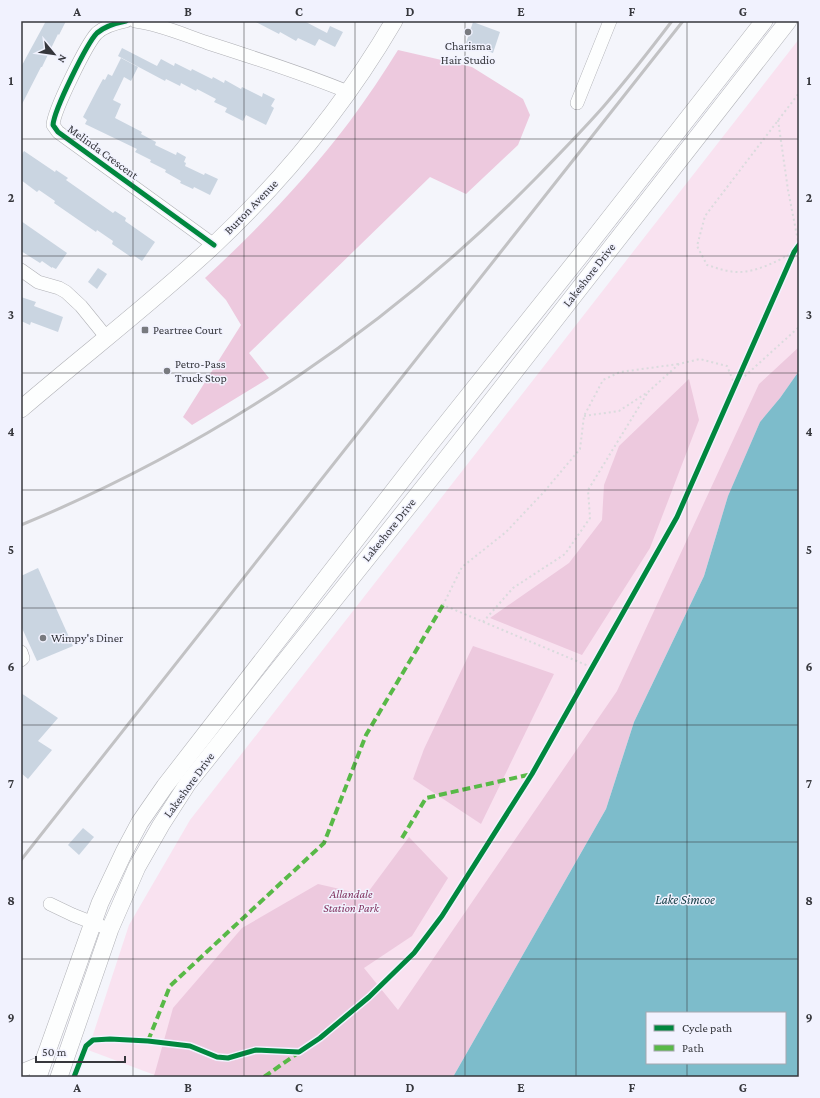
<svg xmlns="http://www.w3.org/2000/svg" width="820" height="1098" font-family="'Crimson Pro',serif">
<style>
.green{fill:#f9e2f0}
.forest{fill:#edc9de}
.water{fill:#7dbccb;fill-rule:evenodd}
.building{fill:#cad5e1}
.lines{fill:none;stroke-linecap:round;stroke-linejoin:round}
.minor-casing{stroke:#b0b1b6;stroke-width:14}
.major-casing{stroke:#b0b1b6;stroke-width:18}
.path{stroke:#dadbdd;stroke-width:2;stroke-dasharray:2 3;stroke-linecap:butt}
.minor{stroke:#fdfefe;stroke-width:13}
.major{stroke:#fdfefe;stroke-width:17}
.rail{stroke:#c2c2c4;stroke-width:3}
.quiet{stroke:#58b947;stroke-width:4;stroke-dasharray:8 4;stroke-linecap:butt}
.cycleway-casing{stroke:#f1f2fe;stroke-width:8}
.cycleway{stroke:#00873e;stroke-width:5}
.grid{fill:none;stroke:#36373c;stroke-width:1;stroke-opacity:0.55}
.poi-dot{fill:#787a7f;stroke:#f1f2fe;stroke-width:1.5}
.labels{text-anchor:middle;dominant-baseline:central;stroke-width:3;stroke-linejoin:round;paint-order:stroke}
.poi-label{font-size:12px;fill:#36373c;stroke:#f1f2fe;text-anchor:start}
.street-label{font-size:12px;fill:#36373c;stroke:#f1f2fe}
.park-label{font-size:12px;font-style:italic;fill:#833561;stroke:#f1f2fe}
.water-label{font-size:13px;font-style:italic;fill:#133c45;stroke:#f1f2fe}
.neatline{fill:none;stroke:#36373c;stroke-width:1.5}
.grid-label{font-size:13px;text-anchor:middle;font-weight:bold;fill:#36373c}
</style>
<rect width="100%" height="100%" fill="#f4f5fb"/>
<path class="green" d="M 799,39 L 799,371 L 780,398 L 453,1077 L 160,1077 L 88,1050 L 129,925 L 190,820 Z"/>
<g class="forest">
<path d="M 398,50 L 472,67 L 523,99 L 530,115 L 518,145 L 466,194 L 430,177 L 249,353 L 269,378 L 192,425 L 183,417 L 241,325 L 226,300 L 205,278 C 258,229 307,178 350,121 C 367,98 383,74 398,50 Z"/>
<path d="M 799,347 L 799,371 L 780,398 L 760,422 L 728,496 L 704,576 L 634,722 L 606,809 L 453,1077 L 160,1077 L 154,1076 L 173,1008 L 242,928 L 318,884 L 366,895 L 409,837 L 448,878 L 412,936 L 364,968 L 398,1010 L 617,691 L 759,384 Z"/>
<path d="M 689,379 L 699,420 L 650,548 L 582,655 L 490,618 L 569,563 L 602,520 L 604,485 L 619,446 Z"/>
<path d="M 473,646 L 554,674 L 481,824 L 413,779 L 424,749 Z"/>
</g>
<path class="water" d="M 799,371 L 799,1077 L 453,1077 L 606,809 L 634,722 L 704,576 L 728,496 L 760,422 L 780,398 ZM 647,1013 L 785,1013 L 785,1063 L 647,1063 Z"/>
<g class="building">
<path d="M 46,21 L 66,21 L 59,35 L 58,34 L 42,67 L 41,67 L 21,106 L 21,67 Z"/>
<path d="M 254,21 L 304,21 L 327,33 L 330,26 L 343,32 L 335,47 L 319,39 L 315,46 L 298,38 L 296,41 L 280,32 L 279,34 Z"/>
<path d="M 473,22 L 500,32 L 493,53 L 466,43 Z"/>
<path d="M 122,48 L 157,66 L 161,59 L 174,66 L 175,63 L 191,71 L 192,69 L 212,79 L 213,77 L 224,83 L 225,80 L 241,89 L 242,87 L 262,97 L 263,93 L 275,99 L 271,106 L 274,108 L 266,125 L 246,115 L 243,121 L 225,112 L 227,108 L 214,102 L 216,99 L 197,89 L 196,91 L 181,83 L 180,86 L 166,79 L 165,81 L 118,56 Z"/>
<path d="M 121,58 L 138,67 L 131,81 L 124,77 L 113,100 L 121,104 L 115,118 L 142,132 L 141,134 L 156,142 L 155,145 L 176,155 L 177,152 L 186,157 L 184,162 L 186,163 L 185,166 L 204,175 L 205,173 L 218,179 L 210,195 L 194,187 L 193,189 L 180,183 L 181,181 L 165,172 L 166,170 L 150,162 L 151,160 L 135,152 L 137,149 L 85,124 L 87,120 L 83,117 L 97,90 L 103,79 L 105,80 L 108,74 L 112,76 Z"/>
<path d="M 24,151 L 55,172 L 56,170 L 68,178 L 66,180 L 113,213 L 115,211 L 126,218 L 125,221 L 155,242 L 142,261 L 133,255 L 131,257 L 112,244 L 113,241 L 97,230 L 96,232 L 54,203 L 55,201 L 39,190 L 37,192 L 21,180 L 21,156 Z"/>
<path d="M 21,221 L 67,253 L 56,269 L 52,267 L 52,268 L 42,261 L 40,263 L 21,251 Z"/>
<path d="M 98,268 L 107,274 L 97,289 L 88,282 Z"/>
<path d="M 21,297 L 36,302 L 34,306 L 63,317 L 58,332 L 31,322 L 30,325 L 21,321 Z"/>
<path d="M 38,568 L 73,646 L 37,661 L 21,626 L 21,576 Z"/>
<path d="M 21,693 L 58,718 L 38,741 L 52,750 L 28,779 L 21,773 Z"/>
<path d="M 83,828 L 94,837 L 79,855 L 68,845 Z"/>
</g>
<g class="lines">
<g class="minor-casing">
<g id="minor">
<path d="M 126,21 C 116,23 105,26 97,33 C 87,43 54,110 53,125 L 58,132 L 214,245"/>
<path d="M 135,21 C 160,24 184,35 208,43 C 255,58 302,73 348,92"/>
<path d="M 577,103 L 610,21"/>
<path d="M 21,270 L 38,282 L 59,288 L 66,292 L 81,306 L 107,338"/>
<path d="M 21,652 L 23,658 L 21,660"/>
<path d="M 50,904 L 73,915 L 101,926"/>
<path d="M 21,1071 L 43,1062"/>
</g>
</g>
<g class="major-casing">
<g id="major">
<path d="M 21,409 C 85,354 153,302 214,245 C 284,179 346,103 394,21"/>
<path d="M 38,1077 L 100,903 L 124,852 L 140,822 L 165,786 L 430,444 L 580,256 L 764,21"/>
<path d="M 59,1077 L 110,929 L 137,867 L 161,825 L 188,783 L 447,458 L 788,21"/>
</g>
</g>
<g class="path">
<path d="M 778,120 L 788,190 L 798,241 L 794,252 C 776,262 750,276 729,271 C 721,270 714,267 707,265 L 697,246 L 705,216 L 799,93"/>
<path d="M 584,416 L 619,411 L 648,392 L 679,364 L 700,359 L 727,366 L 735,385 L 799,327"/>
<path d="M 483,622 L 513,588 L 565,554 L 590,518 L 588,490 L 648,392"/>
<path d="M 591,667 L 443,605 L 462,567 L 506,532 L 543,493 L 580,449 L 584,416 L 603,380 L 620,372 L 679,364"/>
</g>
<use href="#minor" class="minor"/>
<use href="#major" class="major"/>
<g class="rail">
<path d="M 21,525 C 215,445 391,326 538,176 C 560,153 583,130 604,106 C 628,78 650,50 672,21"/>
<path d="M 21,860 L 683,21"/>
</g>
<g class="quiet">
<path d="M 402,838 L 426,798 L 532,774"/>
<path d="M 148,1041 L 170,986 L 324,843 L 366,735 L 443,605"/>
<path d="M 264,1077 L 298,1053"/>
</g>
<g class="cycleway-casing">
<g id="cycleway">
<path d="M 126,21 C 116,23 105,26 97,33 C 87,43 54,110 53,125 L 58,132 L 214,245"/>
<path d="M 74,1077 L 86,1046 L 93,1040 L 110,1039 L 148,1041 L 190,1046 L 217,1057 L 228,1058 L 256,1050 L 299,1052 L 320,1038 L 369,997 L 414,953 L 442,916 L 532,774 L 677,517 L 794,252 L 799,245"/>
</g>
</g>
<use href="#cycleway" class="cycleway"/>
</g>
<path class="grid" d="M 133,21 L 133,1077M 244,21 L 244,1077M 355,21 L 355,1077M 465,21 L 465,1077M 576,21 L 576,1077M 687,21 L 687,1013M 21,139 L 799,139M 21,256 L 799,256M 21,373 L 799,373M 21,490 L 799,490M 21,608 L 799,608M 21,725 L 799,725M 21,842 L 799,842M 21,959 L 799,959M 687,1063 L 687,1077"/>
<g class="poi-dot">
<circle cx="468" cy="32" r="4"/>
<rect x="141" y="326" width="8" height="8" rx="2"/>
<circle cx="167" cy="371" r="4"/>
<circle cx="43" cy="638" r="4"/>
</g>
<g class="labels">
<g class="poi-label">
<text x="468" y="46" text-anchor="middle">Charisma<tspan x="468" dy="14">Hair Studio</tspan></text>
<text x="153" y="330">Peartree Court</text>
<text x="175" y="364">Petro-Pass<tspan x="175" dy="14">Truck Stop</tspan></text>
<text x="51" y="638">Wimpy's Diner</text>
</g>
<g class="street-label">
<text transform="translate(103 152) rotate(36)">Melinda Crescent</text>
<text transform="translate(251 207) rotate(-46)">Burton Avenue</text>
<text transform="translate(589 275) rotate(-52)">Lakeshore Drive</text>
<text transform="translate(389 530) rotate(-51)">Lakeshore Drive</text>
<text transform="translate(189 785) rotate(-54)">Lakeshore Drive</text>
</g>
<g class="park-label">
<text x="351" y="894">Allandale<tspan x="351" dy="14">Station Park</tspan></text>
</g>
<g class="water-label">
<text x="685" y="899">Lake Simcoe</text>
</g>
</g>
<rect width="820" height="1098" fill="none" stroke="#f1f2fe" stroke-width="44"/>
<rect x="646" y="1012" width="140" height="52" fill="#f1f2fe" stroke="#a6a7b0"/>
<rect x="654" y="1025" width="20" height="6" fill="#00873e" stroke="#a6a7b0"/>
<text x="682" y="1032" font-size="12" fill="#36373c">Cycle path</text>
<rect x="654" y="1045" width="20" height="6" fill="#58b947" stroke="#a6a7b0"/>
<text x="682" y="1052" font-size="12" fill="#36373c">Path</text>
<g transform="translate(54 54) rotate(119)" stroke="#f1f2fe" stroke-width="3" paint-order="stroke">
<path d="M0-3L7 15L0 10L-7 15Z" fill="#36373c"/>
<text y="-6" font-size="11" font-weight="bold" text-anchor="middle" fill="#36373c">N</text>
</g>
<path d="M36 1056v6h89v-6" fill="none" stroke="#36373c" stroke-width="2"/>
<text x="42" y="1056" font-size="12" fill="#36373c" stroke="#f1f2fe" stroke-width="3" paint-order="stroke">50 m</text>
<rect x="22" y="22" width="776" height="1054" class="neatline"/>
<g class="grid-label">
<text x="77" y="16">A</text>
<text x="188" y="16">B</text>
<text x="299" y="16">C</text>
<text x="410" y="16">D</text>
<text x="521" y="16">E</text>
<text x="632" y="16">F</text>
<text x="743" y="16">G</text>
<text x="11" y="85">1</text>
<text x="809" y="85">1</text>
<text x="11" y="202">2</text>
<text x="809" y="202">2</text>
<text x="11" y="319">3</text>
<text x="809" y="319">3</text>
<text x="11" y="436">4</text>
<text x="809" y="436">4</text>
<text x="11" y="554">5</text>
<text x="809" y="554">5</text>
<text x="11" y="671">6</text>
<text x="809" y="671">6</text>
<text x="11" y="788">7</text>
<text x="809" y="788">7</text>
<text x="11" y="905">8</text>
<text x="809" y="905">8</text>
<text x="11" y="1022">9</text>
<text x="809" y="1022">9</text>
<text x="77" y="1092">A</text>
<text x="188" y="1092">B</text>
<text x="299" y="1092">C</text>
<text x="410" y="1092">D</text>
<text x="521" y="1092">E</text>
<text x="632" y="1092">F</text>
<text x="743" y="1092">G</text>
</g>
</svg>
